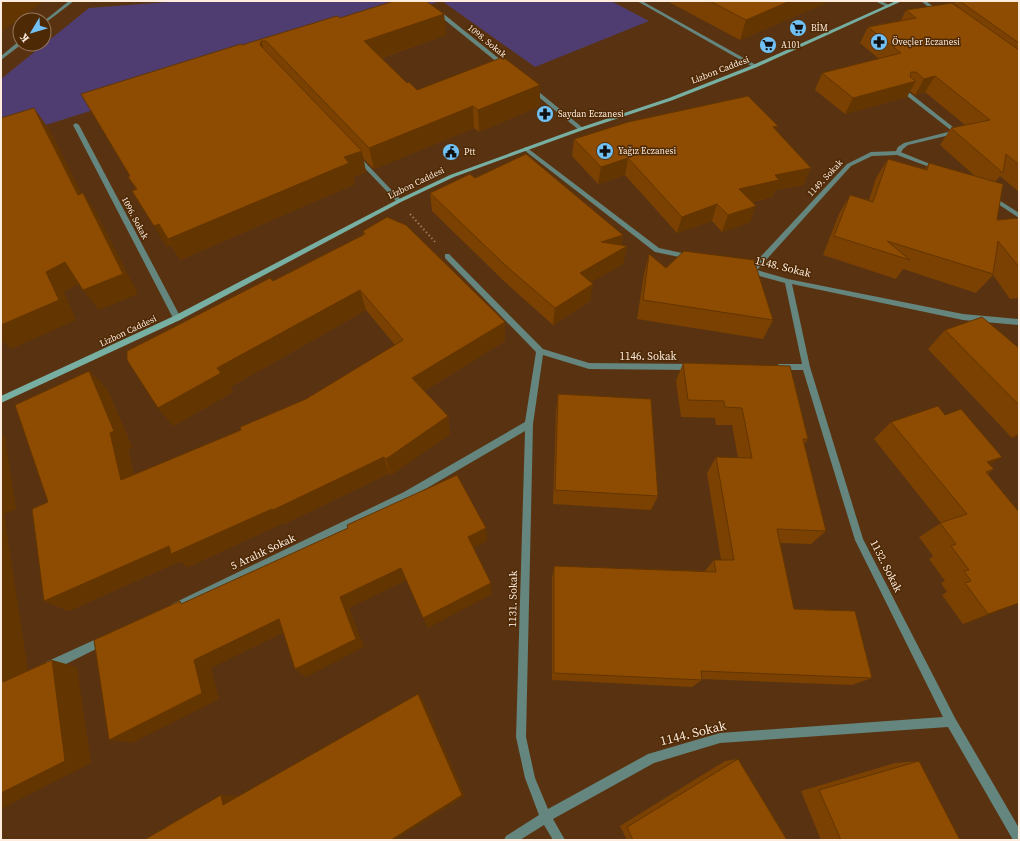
<svg xmlns="http://www.w3.org/2000/svg" width="1020" height="841" font-family="'Source Serif 4',serif">
<style>
.green{fill:#4f3d71}
.lines{fill:none;stroke-linecap:round;stroke-linejoin:round}
.path{stroke:#97785e;stroke-width:2;stroke-dasharray:1.5 2.5;stroke-linecap:butt}
.service{fill:#64867e;fill-rule:evenodd}
.minor{fill:#64867e;fill-rule:evenodd}
.tertiary{fill:#64867e;fill-rule:evenodd}
.secondary{fill:#77afa2;fill-rule:evenodd}
.wall{fill:#7a4102}
.shaded-wall{fill:#633501}
.building{fill:#8e4c02;stroke:#633501}
.labels{text-anchor:middle;dominant-baseline:central;stroke-width:3;stroke-linejoin:round;paint-order:stroke}
.far-poi-label{font-size:9px;fill:#feecde;stroke:#4e2905;text-anchor:start}
.far-street-label{font-size:9px;fill:#feecde;stroke:#4e2905}
.street-label{font-size:11px;fill:#feecde;stroke:#4e2905}
.near-street-label{font-size:13px;fill:#feecde;stroke:#4e2905}
</style>
<rect width="100%" height="100%" fill="#593311"/>
<g class="green">
<path d="M 181,1 L 441,1 L 1,139 L 1,79 L 89,8 Z"/>
<path d="M 442,1 L 611,1 L 649,21 L 535,67 Z"/>
</g>
<g class="lines">
<path class="path" d="M 410,214 L 436,243"/>
<path class="service" d="M 902,90 L 906,90 L 958,131 L 958,133 L 908,145 L 903,149 L 900,154 L 896,154 L 895,153 L 898,147 L 904,143 L 952,131 L 902,92 Z"/>
<g class="minor">
<path d="M 637,1 L 642,1 L 758,66 L 753,67 Z"/>
<path d="M 875,1 L 881,1 L 891,6 L 887,7 Z"/>
<path d="M 921,1 L 926,1 L 940,12 L 936,13 Z"/>
<path d="M 436,11 L 440,11 L 507,65 L 507,67 L 503,67 L 436,13 Z"/>
<path d="M 530,88 L 534,88 L 583,128 L 583,130 L 579,130 L 530,90 Z"/>
<path d="M 76,123 L 79,125 L 181,318 L 180,320 L 177,321 L 173,318 L 73,125 Z"/>
<path d="M 526,147 L 659,248 L 691,255 L 691,259 L 689,259 L 655,252 L 524,150 L 524,148 Z"/>
<path d="M 898,151 L 940,168 L 937,170 L 935,169 L 897,155 L 872,156 L 851,166 L 757,270 L 788,279 L 963,314 L 1019,319 L 1019,325 L 963,320 L 792,284 L 810,367 L 863,539 L 955,718 L 1019,828 L 1019,840 L 1013,840 L 948,727 L 720,743 L 654,763 L 553,819 L 565,840 L 553,840 L 544,825 L 520,840 L 504,840 L 506,836 L 539,815 L 525,778 L 516,737 L 525,431 L 410,498 L 178,610 L 175,612 L 172,610 L 170,607 L 172,604 L 404,492 L 525,422 L 536,352 L 445,258 L 445,254 L 449,254 L 543,349 L 589,363 L 692,364 L 696,367 L 692,370 L 589,369 L 543,355 L 533,424 L 526,737 L 535,778 L 548,809 L 648,754 L 720,733 L 943,717 L 855,540 L 803,370 L 779,370 L 775,367 L 779,364 L 802,364 L 785,283 L 745,272 L 744,270 L 747,268 L 750,268 L 847,164 L 871,152 Z"/>
<path d="M 358,156 L 360,157 L 401,200 L 401,202 L 397,202 L 356,159 L 356,157 Z"/>
<path d="M 991,195 L 1019,213 L 1019,218 L 989,198 L 988,197 Z"/>
<path d="M 103,636 L 106,638 L 108,641 L 106,644 L 54,670 L 50,671 L 46,670 L 45,666 L 46,662 Z"/>
</g>
<g class="tertiary">
<path d="M 69,1 L 74,1 L 44,24 L 44,21 Z"/>
<path d="M 18,42 L 20,42 L 20,44 L 22,44 L 1,60 L 1,56 Z"/>
</g>
<path class="secondary" d="M 896,1 L 902,1 L 757,67 L 673,100 L 583,130 L 454,177 L 401,202 L 180,320 L 1,403 L 1,396 L 174,316 L 397,200 L 450,175 L 579,128 L 669,98 L 753,65 Z"/>
</g>
<g class="wall">
<path d="M 667,1 L 830,1 L 740,40 Z"/>
<path d="M 955,1 L 1019,1 L 1019,192 L 1000,176 L 995,182 L 997,220 L 1019,218 L 1019,298 L 1010,299 L 993,275 L 976,293 L 903,269 L 896,279 L 823,255 L 839,214 L 850,195 L 869,200 L 876,178 L 888,159 L 925,169 L 929,163 L 976,177 L 940,145 L 951,128 L 965,125 L 925,92 L 915,95 L 910,91 L 907,97 L 845,114 L 815,90 L 822,73 L 879,59 L 860,43 L 868,27 L 901,20 L 906,10 L 958,7 L 958,6 L 954,4 Z"/>
<path d="M 444,14 L 446,35 L 381,58 L 407,83 L 417,90 L 540,106 L 479,132 L 474,128 L 374,169 L 363,158 L 366,172 L 353,177 L 355,184 L 180,260 L 171,245 L 167,247 L 136,189 L 128,177 L 130,176 L 242,45 L 340,18 Z"/>
<path d="M 778,126 L 776,131 L 811,168 L 803,185 L 775,190 L 772,197 L 752,202 L 750,222 L 722,232 L 712,221 L 677,233 L 625,175 L 598,184 L 572,156 L 574,139 Z"/>
<path d="M 475,178 L 623,235 L 621,245 L 627,246 L 623,264 L 591,282 L 590,301 L 553,325 L 505,282 L 432,211 L 430,193 Z"/>
<path d="M 363,231 L 505,322 L 505,341 L 424,391 L 448,416 L 450,434 L 391,475 L 390,473 L 284,524 L 283,523 L 188,567 L 180,561 L 69,611 L 44,601 L 48,502 L 89,371 L 107,389 L 132,447 L 128,449 L 134,475 L 241,430 L 306,399 L 395,345 L 366,310 L 230,387 L 233,392 L 173,426 L 273,281 L 363,235 Z"/>
<path d="M 649,254 L 666,268 L 773,320 L 763,339 L 637,319 L 644,274 Z"/>
<path d="M 945,330 L 1019,348 L 1019,435 L 1012,438 L 928,349 Z"/>
<path d="M 683,363 L 808,439 L 804,444 L 826,531 L 811,544 L 780,543 L 794,609 L 872,678 L 852,685 L 702,679 L 702,680 L 692,687 L 552,680 L 552,578 L 554,566 L 705,571 L 714,560 L 721,560 L 707,473 L 716,457 L 738,458 L 732,425 L 716,425 L 715,418 L 681,417 L 676,381 Z"/>
<path d="M 558,394 L 658,496 L 651,510 L 553,504 L 556,411 Z"/>
<path d="M 891,422 L 990,465 L 994,469 L 987,474 L 1019,512 L 1019,603 L 963,624 L 942,595 L 947,592 L 941,583 L 945,581 L 929,559 L 933,556 L 919,537 L 941,523 L 874,439 Z"/>
<path d="M 738,759 L 787,840 L 627,840 L 620,826 L 725,761 Z"/>
<path d="M 919,761 L 960,840 L 821,840 L 801,791 L 895,763 Z"/>
</g>
<g class="shaded-wall">
<path d="M 4,1 L 44,1 L 1,32 L 1,3 Z"/>
<path d="M 790,1 L 830,1 L 740,40 L 746,20 Z"/>
<path d="M 444,14 L 446,35 L 368,62 L 364,41 Z"/>
<path d="M 261,41 L 268,62 L 260,45 Z"/>
<path d="M 935,76 L 925,92 L 915,95 L 924,79 Z"/>
<path d="M 916,81 L 907,97 L 845,114 L 853,98 Z"/>
<path d="M 540,85 L 540,106 L 479,132 L 478,110 Z"/>
<path d="M 473,106 L 474,128 L 374,169 L 369,148 Z"/>
<path d="M 34,108 L 49,129 L 93,216 L 78,195 Z"/>
<path d="M 778,126 L 772,143 L 773,127 Z"/>
<path d="M 362,151 L 366,172 L 353,177 L 355,184 L 180,260 L 168,239 L 344,157 Z"/>
<path d="M 628,158 L 625,175 L 598,184 L 601,167 Z"/>
<path d="M 811,168 L 803,185 L 775,190 L 772,197 L 733,206 L 739,189 L 775,175 Z"/>
<path d="M 83,193 L 97,214 L 138,294 L 99,310 L 83,290 Z"/>
<path d="M 717,204 L 712,221 L 677,233 L 682,217 Z"/>
<path d="M 756,206 L 750,222 L 722,232 L 728,215 Z"/>
<path d="M 159,224 L 171,245 L 167,247 L 154,226 Z"/>
<path d="M 623,235 L 620,250 L 627,246 L 623,264 L 578,290 L 580,273 L 601,242 Z"/>
<path d="M 65,262 L 82,282 L 64,292 L 76,320 L 11,349 L 1,340 L 1,325 L 46,272 Z"/>
<path d="M 593,284 L 590,301 L 553,325 L 555,308 Z"/>
<path d="M 360,290 L 366,310 L 230,387 L 233,392 L 173,426 L 158,408 L 217,368 Z"/>
<path d="M 505,322 L 505,341 L 416,396 L 412,378 Z"/>
<path d="M 89,371 L 107,389 L 132,447 L 128,449 L 139,496 L 121,480 Z"/>
<path d="M 448,416 L 450,434 L 391,475 L 386,459 Z"/>
<path d="M 1019,433 L 1019,435 L 1012,438 Z"/>
<path d="M 1,434 L 5,437 L 16,509 L 4,514 L 28,670 L 1,683 Z"/>
<path d="M 384,457 L 390,473 L 284,524 L 283,523 L 188,567 L 180,561 L 69,611 L 44,601 L 169,546 Z"/>
<path d="M 1002,457 L 979,472 L 987,462 Z"/>
<path d="M 486,528 L 487,541 L 470,550 L 468,537 Z"/>
<path d="M 401,568 L 407,580 L 349,608 L 364,647 L 306,677 L 295,669 L 340,597 Z"/>
<path d="M 491,583 L 492,594 L 428,628 L 423,618 Z"/>
<path d="M 1019,603 L 963,624 L 988,614 Z"/>
<path d="M 279,619 L 291,629 L 211,668 L 219,699 L 132,743 L 109,740 L 194,660 Z"/>
<path d="M 52,660 L 77,667 L 91,763 L 1,809 L 1,793 Z"/>
<path d="M 418,694 L 423,700 L 465,796 L 394,840 L 391,840 Z"/>
<path d="M 221,795 L 238,796 L 241,805 L 223,805 Z"/>
</g>
<g class="building">
<path d="M 394,1 L 426,1 L 444,14 L 364,41 L 407,83 L 409,82 L 417,90 L 503,57 L 540,85 L 478,110 L 473,106 L 369,148 L 266,41 L 261,41 L 260,45 L 362,151 L 344,157 L 349,163 L 168,239 L 159,224 L 154,226 L 132,191 L 137,189 L 128,177 L 130,176 L 81,94 L 241,44 L 242,45 L 337,16 L 340,18 Z"/>
<path d="M 710,1 L 790,1 L 746,20 Z"/>
<path d="M 965,1 L 1019,1 L 1019,43 L 961,2 Z"/>
<path d="M 952,3 L 1019,50 L 1019,165 L 1006,154 L 1003,173 L 951,128 L 990,120 L 935,76 L 924,79 L 916,72 L 911,72 L 910,77 L 916,81 L 853,98 L 822,73 L 901,53 L 868,27 L 916,18 L 906,10 Z"/>
<path d="M 748,96 L 778,126 L 773,127 L 811,168 L 775,175 L 779,180 L 739,189 L 756,206 L 728,215 L 717,204 L 682,217 L 628,158 L 601,167 L 574,139 L 628,122 Z"/>
<path d="M 34,108 L 78,195 L 83,193 L 123,274 L 83,290 L 65,262 L 46,272 L 59,300 L 1,325 L 1,118 Z"/>
<path d="M 526,154 L 623,235 L 601,242 L 627,246 L 580,273 L 593,284 L 555,308 L 505,265 L 430,193 L 470,174 L 475,178 Z"/>
<path d="M 888,159 L 927,170 L 929,163 L 1003,184 L 997,220 L 1019,218 L 1019,267 L 998,241 L 993,274 L 887,241 L 910,260 L 834,236 L 850,195 L 873,202 Z"/>
<path d="M 387,217 L 406,225 L 505,322 L 412,378 L 448,416 L 386,459 L 384,457 L 273,510 L 272,509 L 171,554 L 169,546 L 44,601 L 32,509 L 48,502 L 15,405 L 89,371 L 114,431 L 110,433 L 121,480 L 241,430 L 240,427 L 306,399 L 403,340 L 360,290 L 217,368 L 221,373 L 158,408 L 127,360 L 127,351 L 270,278 L 273,281 L 365,234 L 363,231 Z"/>
<path d="M 684,251 L 754,260 L 773,320 L 643,300 L 649,254 L 666,268 Z"/>
<path d="M 982,317 L 1019,348 L 1019,405 L 945,330 Z"/>
<path d="M 683,363 L 790,366 L 808,439 L 803,439 L 826,531 L 777,529 L 794,609 L 855,611 L 872,678 L 701,671 L 702,680 L 554,673 L 554,566 L 716,572 L 714,560 L 734,560 L 716,457 L 752,458 L 742,408 L 725,407 L 724,401 L 688,400 Z"/>
<path d="M 558,394 L 651,399 L 658,496 L 555,490 Z"/>
<path d="M 938,406 L 945,415 L 961,409 L 1002,457 L 987,462 L 994,469 L 986,472 L 1019,512 L 1019,603 L 988,614 L 965,583 L 971,581 L 964,571 L 969,570 L 951,546 L 956,544 L 940,523 L 967,514 L 891,422 Z"/>
<path d="M 457,475 L 486,528 L 468,537 L 491,583 L 423,618 L 401,568 L 340,597 L 356,639 L 295,669 L 279,619 L 194,660 L 202,693 L 109,740 L 94,640 L 180,601 L 181,604 L 348,528 L 347,525 Z"/>
<path d="M 52,660 L 65,761 L 1,793 L 1,676 L 2,676 L 3,682 Z"/>
<path d="M 418,694 L 462,795 L 391,840 L 144,840 L 221,795 L 223,805 Z"/>
<path d="M 738,759 L 787,840 L 633,840 L 627,827 Z"/>
<path d="M 919,761 L 960,840 L 841,840 L 819,790 Z"/>
</g>
<defs>
<g id="supermarket-disc" transform="scale(0.9)"><circle r="9.5" fill="#71c1f5" stroke="#4e2905"/><path d="M-6-5.5h2.5l.6 2H6L4.5 2H-2.5L-4.4-4H-6ZM-1.5 3.2a1.3 1.3 0 1 0 .1 0ZM3 3.2a1.3 1.3 0 1 0 .1 0Z" fill="#111"/></g>
<g id="pharmacy-disc" transform="scale(0.9)"><circle r="9.5" fill="#71c1f5" stroke="#4e2905"/><path d="M-2-6h4v4h4v4h-4v4h-4v-4h-4v-4h4Z" fill="#111"/></g>
<g id="civic-disc" transform="scale(0.9)"><circle r="9.5" fill="#71c1f5" stroke="#4e2905"/><path d="M-.6-6.5H3V-4.5H.6V-3L4-1V1h2V6H-6V1h2V-1L-.6-3ZM-1.2 2.5V6h2.4V2.5Z" fill="#111"/></g>
</defs>
<g fill-rule="evenodd">
<use href="#supermarket-disc" x="798" y="28"/>
<use href="#pharmacy-disc" x="879" y="42"/>
<use href="#supermarket-disc" x="768" y="45"/>
<use href="#pharmacy-disc" x="545" y="114"/>
<use href="#pharmacy-disc" x="605" y="151"/>
<use href="#civic-disc" x="451" y="152"/>
</g>
<g class="labels">
<g class="far-poi-label">
<text x="811" y="28">BİM</text>
<text x="892" y="42">Öveçler Eczanesi</text>
<text x="781" y="45">A101</text>
<text x="558" y="114">Saydan Eczanesi</text>
<text x="618" y="151">Yağız Eczanesi</text>
<text x="464" y="152">Ptt</text>
</g>
<g class="far-street-label">
<text transform="translate(487 41) rotate(39)">1098. Sokak</text>
<text transform="translate(720 70) rotate(-21)">Lizbon Caddesi</text>
<text transform="translate(825 178) rotate(-47)">1149. Sokak</text>
<text transform="translate(416 183) rotate(-26)">Lizbon Caddesi</text>
<text transform="translate(135 218) rotate(62)">1096. Sokak</text>
<text transform="translate(128 331) rotate(-25)">Lizbon Caddesi</text>
</g>
<g class="street-label">
<text transform="translate(783 267) rotate(14)">1148. Sokak</text>
<text x="648" y="356">1146. Sokak</text>
<text transform="translate(263 552) rotate(-25)">5 Aralık Sokak</text>
<text transform="translate(886 566) rotate(63)">1132. Sokak</text>
<text transform="translate(513 599) rotate(-89)">1131. Sokak</text>
</g>
<g class="near-street-label">
<text transform="translate(693 733) rotate(-14)">1144. Sokak</text>
</g>
</g>
<rect width="1020" height="841" fill="none" stroke="#feecde" stroke-width="4"/>
<g transform="translate(32 32) rotate(232)"><circle r="19" fill="#4e2905" stroke="#94775c"/>
<path d="M0-3L7 15L0 10L-7 15Z" fill="#71c1f5"/>
<text y="-6" font-size="11" font-weight="bold" text-anchor="middle" fill="#feecde">K</text>
</g>
</svg>
